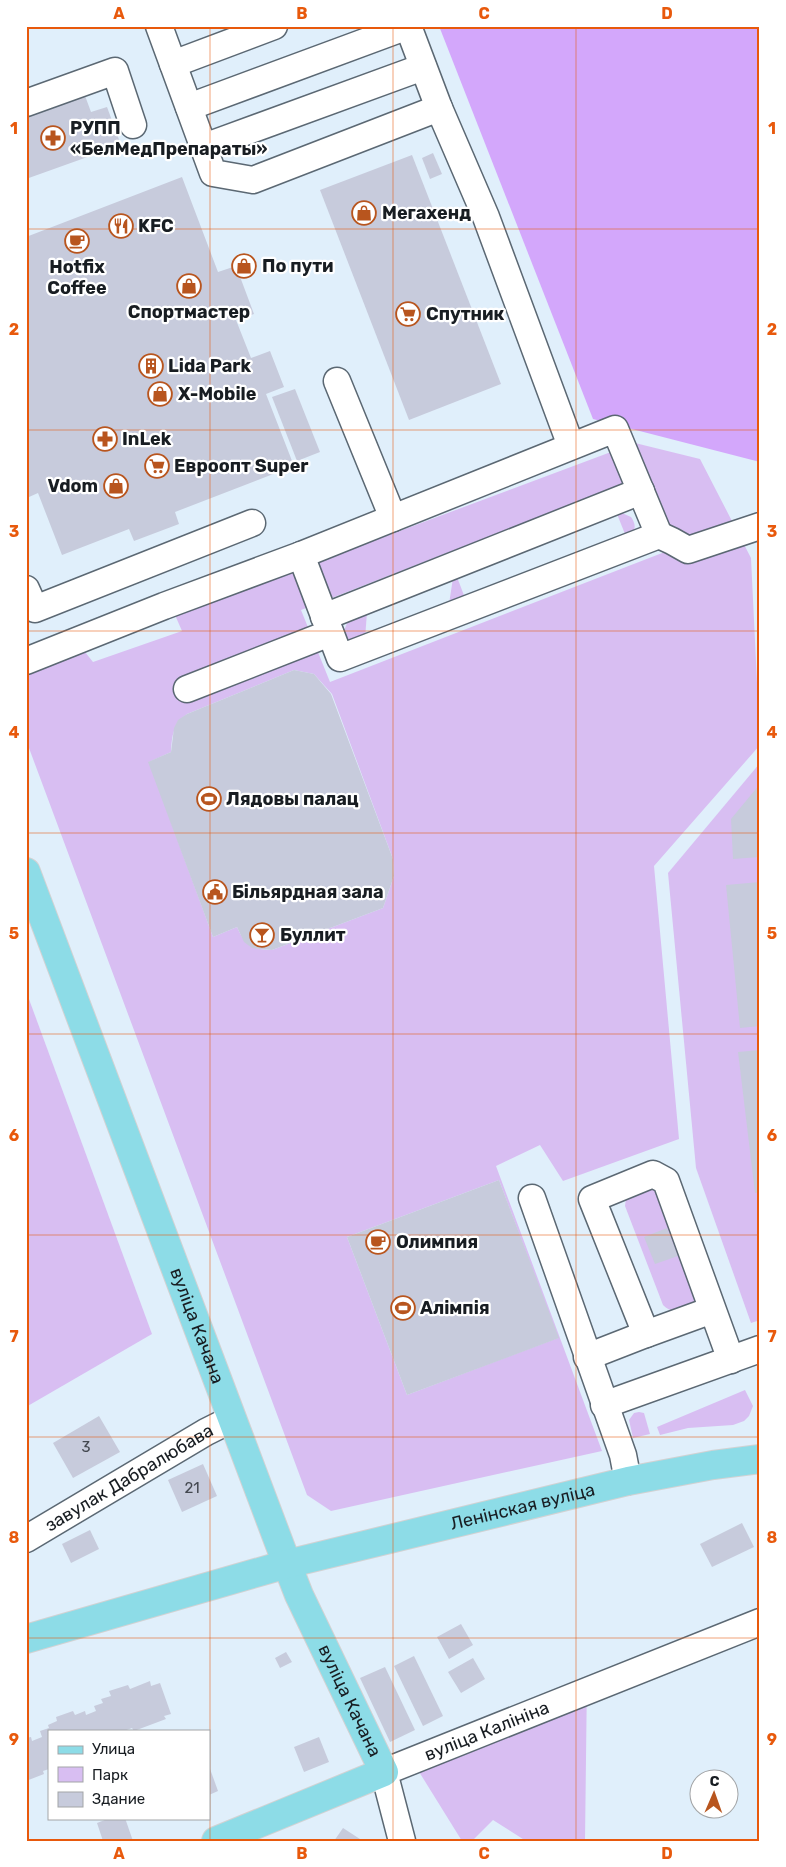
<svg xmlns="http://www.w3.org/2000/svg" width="786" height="1867" font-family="Rubik,sans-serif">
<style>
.green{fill:#d8bef2;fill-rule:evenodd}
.forest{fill:#d3a7fb}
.building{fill:#c7cbdc}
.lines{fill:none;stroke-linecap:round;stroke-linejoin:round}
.minor-casing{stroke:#5b6873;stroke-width:29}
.major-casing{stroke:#d1d2d3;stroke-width:30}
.minor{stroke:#fff;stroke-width:26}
.major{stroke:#8ddce7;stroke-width:28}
.grid{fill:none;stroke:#e8590c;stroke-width:1;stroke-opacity:0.55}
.labels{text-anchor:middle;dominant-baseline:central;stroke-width:4.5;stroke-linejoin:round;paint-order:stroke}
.number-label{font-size:15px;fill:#444850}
.poi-label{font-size:18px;font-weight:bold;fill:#181d22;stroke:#fff;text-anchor:start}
.street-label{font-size:18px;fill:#181d22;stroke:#fff}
.neatline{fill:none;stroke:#e8590c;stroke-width:2}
.grid-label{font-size:16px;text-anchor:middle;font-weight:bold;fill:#e8590c}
</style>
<rect width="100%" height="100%" fill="#e0effb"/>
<g class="green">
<path d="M 635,443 L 700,459 L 751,558 L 760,745 L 654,866 L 679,1139 L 563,1181 L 540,1145 L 496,1166 L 602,1451 L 331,1511 L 307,1495 L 26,740 L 26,674 L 85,652 L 93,662 L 182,631 L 175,615 ZM 646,475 L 675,548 L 330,682 L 301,610 ZM 294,670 L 314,674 L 332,694 L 393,859 L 394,876 L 383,908 L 272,950 C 251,949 246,947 237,927 L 213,937 L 149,762 L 171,752 C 172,736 173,724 187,714 ZM 499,1180 L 558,1338 L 407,1395 L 347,1237 Z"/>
<path d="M 622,513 L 631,517 C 638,527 634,532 627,539 L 617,514 Z"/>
<path d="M 457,577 L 465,598 L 449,604 L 453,578 Z"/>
<path d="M 367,612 L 365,639 L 350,642 L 343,633 L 348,621 Z"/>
<path d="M 760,763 L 760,1320 L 751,1323 L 696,1168 L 668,873 Z"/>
<path d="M 26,991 L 152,1334 L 26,1407 Z"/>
<path d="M 649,1187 L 660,1193 L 698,1297 L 691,1307 C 680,1310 671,1314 663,1305 L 625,1206 L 626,1198 Z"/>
<path d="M 745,1390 L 753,1406 L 749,1416 L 744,1421 L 733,1425 L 688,1428 L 660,1435 L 657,1427 Z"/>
<path d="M 639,1412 L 644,1413 L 650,1434 L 633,1438 L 629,1420 L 634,1413 Z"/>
<path d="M 587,1678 L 585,1841 L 526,1841 L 493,1820 L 472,1841 L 462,1841 L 408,1754 Z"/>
</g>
<path class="forest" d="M 439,26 L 760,26 L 760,462 L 593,419 Z"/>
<g class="building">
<path d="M 84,93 L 91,112 L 107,107 L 121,145 L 26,179 L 26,114 Z"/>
<path d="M 433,153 L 442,174 L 430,179 L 422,158 Z"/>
<path d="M 412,155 L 501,384 L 409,420 L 320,190 Z"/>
<path d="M 182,177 L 218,272 L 236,266 L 254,314 L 236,320 L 251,358 L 270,351 L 284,387 L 266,394 L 294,466 L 175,512 L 179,524 L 134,541 L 129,529 L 62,555 L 38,493 L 29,497 L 26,489 L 26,237 Z"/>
<path d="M 295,389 L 320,452 L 297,461 L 272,397 Z"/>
<path d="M 294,670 L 314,674 L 331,694 L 393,859 L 394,876 L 383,908 L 272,950 L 260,949 L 252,948 L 244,942 L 237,927 L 213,937 L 148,762 L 171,752 L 174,728 L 178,720 L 187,714 Z"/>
<path d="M 760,784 L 760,857 L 733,859 L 731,819 Z"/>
<path d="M 760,882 L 760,1026 L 740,1028 L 726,885 Z"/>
<path d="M 760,1050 L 760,1192 L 755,1193 L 738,1052 Z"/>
<path d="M 499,1180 L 559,1338 L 407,1395 L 347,1237 Z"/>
<path d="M 667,1228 L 678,1256 L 655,1264 L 644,1237 Z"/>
<path d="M 99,1416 L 120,1452 L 73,1478 L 53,1443 Z"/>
<path d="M 203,1464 L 217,1496 L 182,1512 L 168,1480 Z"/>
<path d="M 742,1523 L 754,1547 L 712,1567 L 700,1544 Z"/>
<path d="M 90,1530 L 99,1549 L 71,1563 L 62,1544 Z"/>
<path d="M 461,1624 L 473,1645 L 449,1659 L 437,1637 Z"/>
<path d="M 286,1652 L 292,1662 L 280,1668 L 275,1658 Z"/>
<path d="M 414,1656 L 443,1716 L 423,1726 L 394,1666 Z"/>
<path d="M 473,1658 L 485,1679 L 461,1693 L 448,1672 Z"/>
<path d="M 385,1667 L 415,1730 L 390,1742 L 360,1678 Z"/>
<path d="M 150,1681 L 151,1686 L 160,1683 L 171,1714 L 164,1716 L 166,1719 L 134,1731 L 132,1728 L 124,1731 L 49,1731 L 49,1769 L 43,1771 L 44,1774 L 26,1781 L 26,1738 L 31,1737 L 32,1741 L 42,1737 L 40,1731 L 49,1728 L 48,1725 L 57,1721 L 56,1717 L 73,1711 L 75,1715 L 85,1711 L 86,1715 L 96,1711 L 94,1706 L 103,1703 L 101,1699 L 111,1696 L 109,1691 L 128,1685 L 130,1689 Z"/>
<path d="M 319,1737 L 329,1762 L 304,1772 L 294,1747 Z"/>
<path d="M 209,1766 L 218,1791 L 209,1795 Z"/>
<path d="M 110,1818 L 125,1818 L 133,1841 L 103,1841 L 97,1823 Z"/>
<path d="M 343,1828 L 363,1841 L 334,1841 Z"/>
</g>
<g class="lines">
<g class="minor-casing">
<g id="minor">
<path d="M 159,26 L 213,173 L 253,180 L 439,108"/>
<path d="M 408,26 L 439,108 L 486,217 L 571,446"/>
<path d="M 173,64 L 274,26"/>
<path d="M 26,103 L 115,71 L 133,125"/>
<path d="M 189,107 L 408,26"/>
<path d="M 204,147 L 423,67"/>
<path d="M 337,381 L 393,518"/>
<path d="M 301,555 L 340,658 L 659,535 L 672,541 L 688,550 L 760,526"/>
<path d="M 26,589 L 35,609 L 252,523"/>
<path d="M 324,617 L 641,491"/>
<path d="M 26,661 L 164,606 L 301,555 L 615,429 L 659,535"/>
<path d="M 187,689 L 330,633"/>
<path d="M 532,1198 L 623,1455 L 628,1481"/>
<path d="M 646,1334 L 712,1310"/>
<path d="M 587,1357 L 646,1334 L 592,1199 L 653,1174 L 666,1181 L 731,1360"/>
<path d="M 604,1405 L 760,1349"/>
<path id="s1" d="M 26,1539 L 206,1432 L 232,1419"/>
<path id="s2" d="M 402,1841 L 384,1772 L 760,1622"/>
</g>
</g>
<g class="major-casing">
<g id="major">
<path id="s3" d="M 26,872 L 287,1564 L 299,1595 L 384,1772 L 216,1841"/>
<path id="s4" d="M 26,1639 L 287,1564 L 628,1481 L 713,1465 L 760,1459"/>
</g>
</g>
<use href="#minor" class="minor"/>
<use href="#major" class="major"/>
</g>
<path class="grid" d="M 210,26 L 210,1841M 393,26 L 393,1841M 576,26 L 576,1841M 26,229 L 760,229M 26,430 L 760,430M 26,631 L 760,631M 26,833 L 760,833M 26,1034 L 760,1034M 26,1235 L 760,1235M 26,1437 L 760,1437M 26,1638 L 760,1638"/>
<defs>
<g id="pharmacy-ring" transform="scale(1.25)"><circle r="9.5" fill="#fff" stroke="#b8551e" stroke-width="1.5"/><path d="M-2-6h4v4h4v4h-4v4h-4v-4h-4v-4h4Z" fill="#b8551e"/></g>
<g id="shop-ring" transform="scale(1.25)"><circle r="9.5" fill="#fff" stroke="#b8551e" stroke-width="1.5"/><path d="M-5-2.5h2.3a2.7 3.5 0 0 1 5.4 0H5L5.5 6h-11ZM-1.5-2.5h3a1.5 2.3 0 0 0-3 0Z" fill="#b8551e"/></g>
<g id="restaurant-ring" transform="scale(1.25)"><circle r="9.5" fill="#fff" stroke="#b8551e" stroke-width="1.5"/><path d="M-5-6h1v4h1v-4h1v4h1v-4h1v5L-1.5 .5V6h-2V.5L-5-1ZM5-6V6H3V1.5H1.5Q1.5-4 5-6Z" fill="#b8551e"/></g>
<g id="cafe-ring" transform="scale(1.25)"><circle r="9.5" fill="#fff" stroke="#b8551e" stroke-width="1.5"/><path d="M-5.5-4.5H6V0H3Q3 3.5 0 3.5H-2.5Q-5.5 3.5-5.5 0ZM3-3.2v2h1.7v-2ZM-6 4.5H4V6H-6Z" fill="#b8551e"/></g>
<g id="supermarket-ring" transform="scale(1.25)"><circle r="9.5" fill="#fff" stroke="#b8551e" stroke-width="1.5"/><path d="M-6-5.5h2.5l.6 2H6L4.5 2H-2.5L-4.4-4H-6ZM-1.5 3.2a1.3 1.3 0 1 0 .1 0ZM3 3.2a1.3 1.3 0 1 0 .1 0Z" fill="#b8551e"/></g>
<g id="building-ring" transform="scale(1.25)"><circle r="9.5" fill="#fff" stroke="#b8551e" stroke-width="1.5"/><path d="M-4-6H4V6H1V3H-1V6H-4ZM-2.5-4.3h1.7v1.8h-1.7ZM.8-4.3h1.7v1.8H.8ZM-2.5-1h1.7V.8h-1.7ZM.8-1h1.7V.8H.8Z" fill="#b8551e"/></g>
<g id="stadium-ring" transform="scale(1.25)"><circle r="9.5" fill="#fff" stroke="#b8551e" stroke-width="1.5"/><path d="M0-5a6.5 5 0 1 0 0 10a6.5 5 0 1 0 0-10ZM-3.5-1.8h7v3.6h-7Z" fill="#b8551e"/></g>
<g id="civic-ring" transform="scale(1.25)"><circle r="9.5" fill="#fff" stroke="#b8551e" stroke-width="1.5"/><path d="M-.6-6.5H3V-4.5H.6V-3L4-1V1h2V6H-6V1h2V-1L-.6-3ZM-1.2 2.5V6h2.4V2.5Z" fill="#b8551e"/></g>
<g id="bar-ring" transform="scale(1.25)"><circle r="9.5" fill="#fff" stroke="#b8551e" stroke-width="1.5"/><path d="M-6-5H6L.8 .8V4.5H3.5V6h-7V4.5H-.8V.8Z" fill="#b8551e"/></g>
</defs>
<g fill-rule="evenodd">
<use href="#pharmacy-ring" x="53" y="138"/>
<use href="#shop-ring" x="364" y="213"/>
<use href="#restaurant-ring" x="121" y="226"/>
<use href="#cafe-ring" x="77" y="241"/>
<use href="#shop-ring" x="244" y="266"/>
<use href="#shop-ring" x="189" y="286"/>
<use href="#supermarket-ring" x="408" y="314"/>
<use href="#building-ring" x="151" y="366"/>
<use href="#shop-ring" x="160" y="394"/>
<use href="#pharmacy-ring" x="105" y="439"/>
<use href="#supermarket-ring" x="157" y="466"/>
<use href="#shop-ring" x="116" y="486"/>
<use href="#stadium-ring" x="209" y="799"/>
<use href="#civic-ring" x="215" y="892"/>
<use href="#bar-ring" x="262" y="935"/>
<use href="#cafe-ring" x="378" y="1242"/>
<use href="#stadium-ring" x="403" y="1308"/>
</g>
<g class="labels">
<g class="number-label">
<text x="86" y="1447">3</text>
<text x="192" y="1488">21</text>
</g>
<g class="poi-label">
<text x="70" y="128">РУПП<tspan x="70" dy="21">«БелМедПрепараты»</tspan></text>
<text x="382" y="213">Мегахенд</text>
<text x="138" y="226">KFC</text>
<text x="262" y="266">По пути</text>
<text x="77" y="267" text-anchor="middle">Hotfix<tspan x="77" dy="21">Coffee</tspan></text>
<text x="189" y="312" text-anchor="middle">Спортмастер</text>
<text x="426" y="314">Спутник</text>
<text x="168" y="366">Lida Park</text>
<text x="178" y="394">X-Mobile</text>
<text x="122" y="439">InLek</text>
<text x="174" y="466">Евроопт Super</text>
<text x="98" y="486" text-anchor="end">Vdom</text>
<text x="226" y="799">Лядовы палац</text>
<text x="232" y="892">Більярдная зала</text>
<text x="280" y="935">Буллит</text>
<text x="396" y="1242">Олимпия</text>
<text x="420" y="1308">Алімпія</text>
</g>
<g class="street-label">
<text stroke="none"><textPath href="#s3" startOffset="485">вуліца Качана</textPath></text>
<text stroke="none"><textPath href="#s1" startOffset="120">завулак Дабралюбава</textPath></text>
<text stroke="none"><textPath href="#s4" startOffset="514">Ленінская вуліца</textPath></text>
<text stroke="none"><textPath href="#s3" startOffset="890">вуліца Качана</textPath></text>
<text stroke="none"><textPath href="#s2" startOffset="182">вуліца Калініна</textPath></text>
</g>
</g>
<rect width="786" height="1867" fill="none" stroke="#ffffff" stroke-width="55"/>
<rect x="48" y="1730" width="162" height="90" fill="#ffffff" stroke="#a3a5a7"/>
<rect x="58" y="1746" width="25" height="8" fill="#8ddce7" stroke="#a3a5a7"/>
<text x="92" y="1754" font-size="15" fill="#181d22">Улица</text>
<rect x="58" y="1767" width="25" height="15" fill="#d8bef2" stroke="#a3a5a7"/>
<text x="92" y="1780" font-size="15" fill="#181d22">Парк</text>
<rect x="58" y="1792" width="25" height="15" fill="#c7cbdc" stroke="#a3a5a7"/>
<text x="92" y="1804" font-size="15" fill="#181d22">Здание</text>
<g transform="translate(714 1794) rotate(2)"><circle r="24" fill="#ffffff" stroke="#a3a5a7"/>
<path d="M0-4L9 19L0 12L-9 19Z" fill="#b8551e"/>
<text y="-8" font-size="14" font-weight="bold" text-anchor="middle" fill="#181d22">С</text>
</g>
<rect x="28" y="28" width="730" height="1812" class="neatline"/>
<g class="grid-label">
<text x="119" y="19">A</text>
<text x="302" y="19">B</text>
<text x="484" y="19">C</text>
<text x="667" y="19">D</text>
<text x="14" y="134">1</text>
<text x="772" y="134">1</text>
<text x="14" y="335">2</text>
<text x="772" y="335">2</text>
<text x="14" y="537">3</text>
<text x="772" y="537">3</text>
<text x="14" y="738">4</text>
<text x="772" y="738">4</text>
<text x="14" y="939">5</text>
<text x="772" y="939">5</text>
<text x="14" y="1141">6</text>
<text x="772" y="1141">6</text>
<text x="14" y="1342">7</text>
<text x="772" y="1342">7</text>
<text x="14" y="1543">8</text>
<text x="772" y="1543">8</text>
<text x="14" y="1745">9</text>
<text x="772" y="1745">9</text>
<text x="119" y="1859">A</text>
<text x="302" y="1859">B</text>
<text x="484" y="1859">C</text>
<text x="667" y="1859">D</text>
</g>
</svg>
